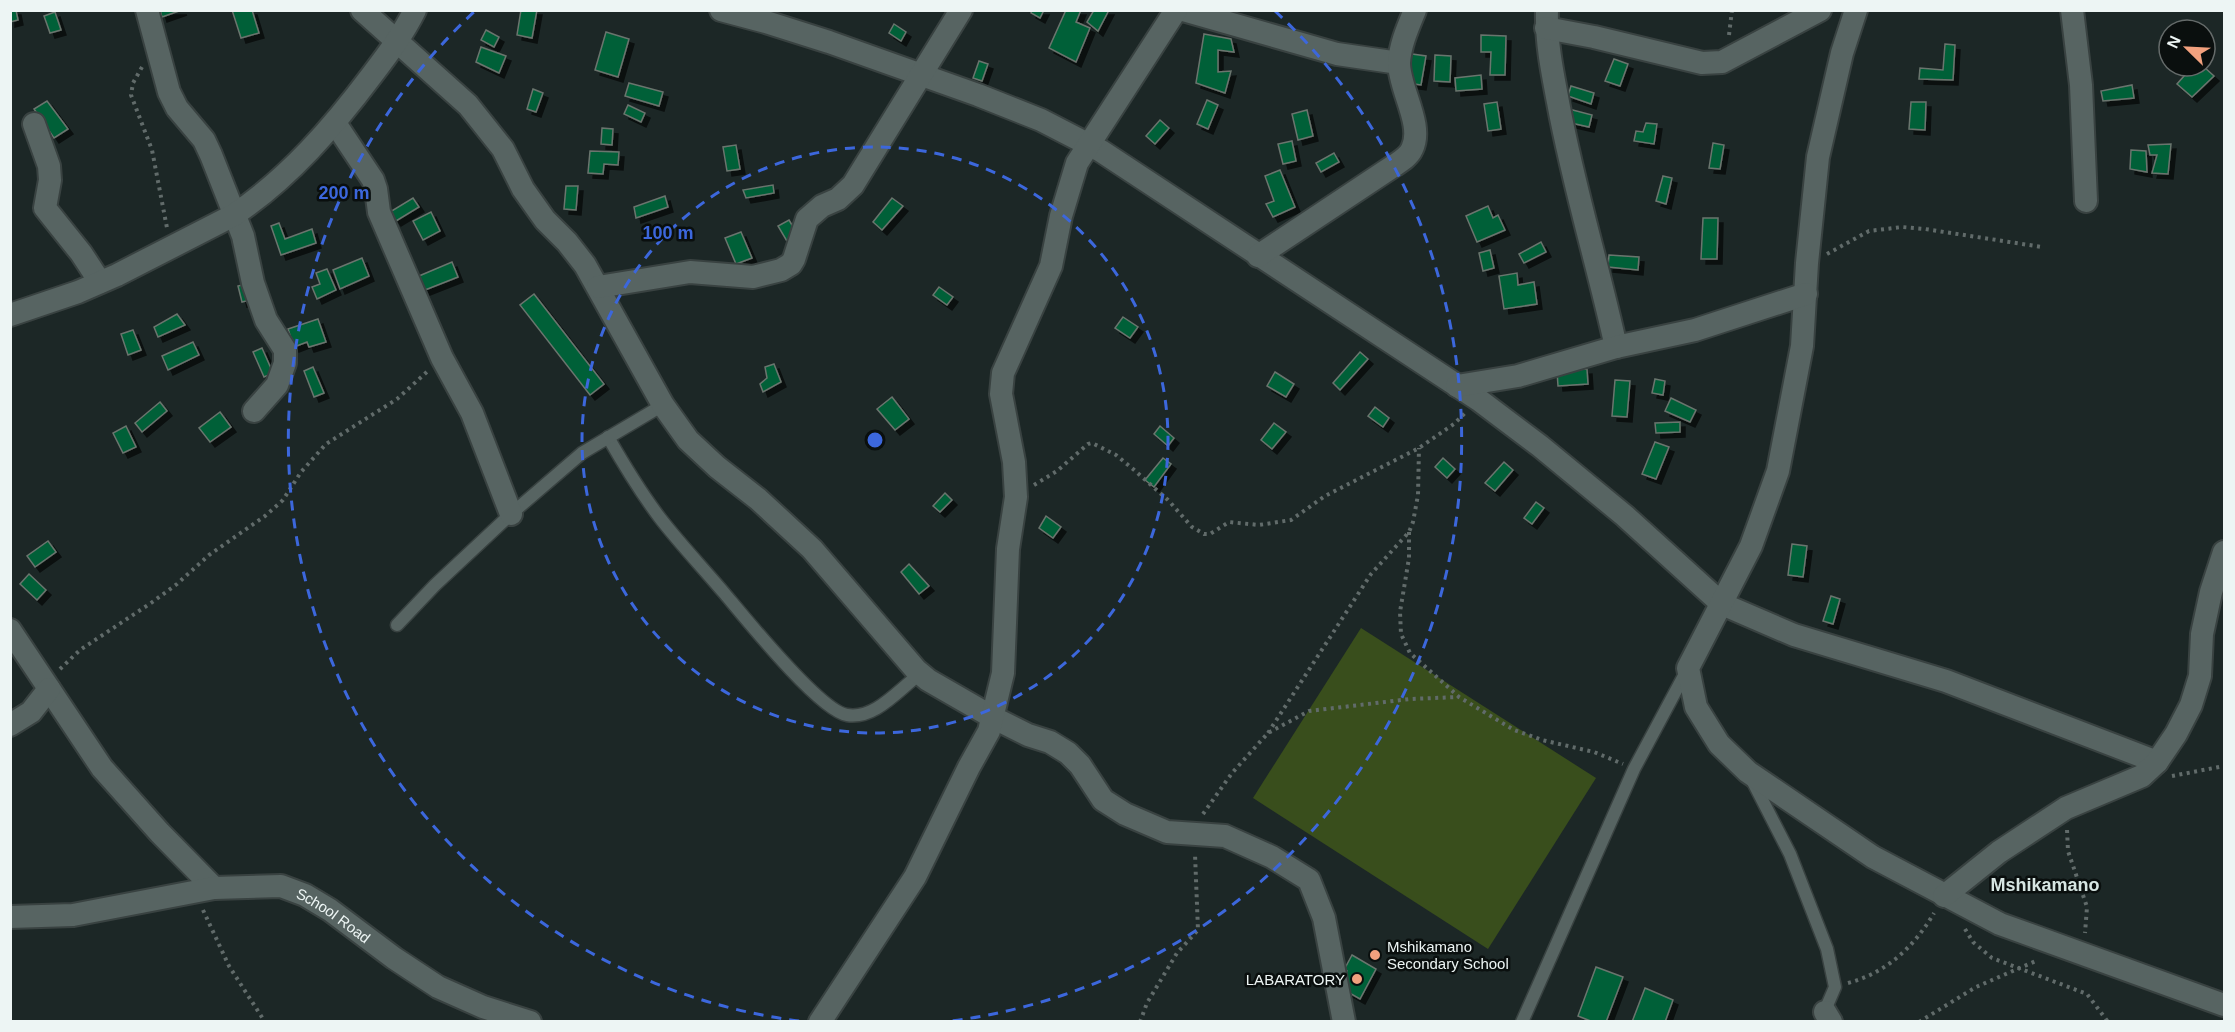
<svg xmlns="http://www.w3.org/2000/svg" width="2235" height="1032" font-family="Arial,sans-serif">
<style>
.green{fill:#394e1c}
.building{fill:#006038;stroke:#6a756e;stroke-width:1.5;filter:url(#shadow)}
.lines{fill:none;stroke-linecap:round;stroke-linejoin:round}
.service-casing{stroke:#394241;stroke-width:15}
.minor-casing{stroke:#394241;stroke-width:26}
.path{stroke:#616b6a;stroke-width:4;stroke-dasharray:3 4.5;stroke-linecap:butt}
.service{stroke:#576462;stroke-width:12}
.minor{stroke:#576462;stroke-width:22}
.ring{fill:none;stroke:#3c67dc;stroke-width:3;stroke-dasharray:10 8}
.poi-dot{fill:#f2a17e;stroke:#0a0f0e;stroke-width:2}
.labels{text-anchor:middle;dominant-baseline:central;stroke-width:5;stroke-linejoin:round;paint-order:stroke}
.street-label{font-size:15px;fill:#edf5f4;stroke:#0a0f0e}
.poi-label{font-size:15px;fill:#edf5f4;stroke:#0a0f0e;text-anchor:start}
.quarter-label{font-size:18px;font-weight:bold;fill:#d7e6e3;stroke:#0a0f0e}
.centre{fill:#3c67dc;stroke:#0a0f0e;stroke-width:3}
.ring-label{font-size:18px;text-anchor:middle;font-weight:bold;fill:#3c67dc;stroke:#0a0f0e;stroke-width:5;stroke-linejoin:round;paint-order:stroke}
</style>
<defs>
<filter id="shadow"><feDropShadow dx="5" dy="5" stdDeviation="0" flood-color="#0009"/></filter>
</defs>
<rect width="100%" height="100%" fill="#1c2726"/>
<path class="green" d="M 1361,628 L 1596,778 L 1488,949 L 1253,798 Z"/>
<g class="building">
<path d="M 10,10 L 16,10 L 18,20 L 10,22 Z"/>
<path d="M 160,10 L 182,10 L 162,17 Z"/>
<path d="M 232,10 L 252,10 L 259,33 L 241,38 Z"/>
<path d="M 521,10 L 537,10 L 532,38 L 517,35 Z"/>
<path d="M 1032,10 L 1044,10 L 1040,18 L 1031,13 Z"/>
<path d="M 1066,10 L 1081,10 L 1076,22 L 1090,28 L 1076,62 L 1049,48 Z"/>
<path d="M 1094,10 L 1109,10 L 1098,31 L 1087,22 Z"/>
<path d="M 55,12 L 61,30 L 50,33 L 44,16 Z"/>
<path d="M 894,24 L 906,32 L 901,41 L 889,33 Z"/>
<path d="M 486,30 L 499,37 L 494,47 L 481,40 Z"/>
<path d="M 606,32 L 629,39 L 618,77 L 595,70 Z"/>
<path d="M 1204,34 L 1231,39 L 1234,52 L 1218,50 L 1218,72 L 1231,71 L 1225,93 L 1196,83 Z"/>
<path d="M 1481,35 L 1506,36 L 1505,75 L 1490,75 L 1491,52 L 1481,52 Z"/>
<path d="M 1945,44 L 1955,45 L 1953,80 L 1919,79 L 1920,68 L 1943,70 Z"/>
<path d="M 481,47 L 506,56 L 499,73 L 476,62 Z"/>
<path d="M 1405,53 L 1426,56 L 1421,85 L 1401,82 Z"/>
<path d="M 1435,55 L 1451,56 L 1450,82 L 1434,81 Z"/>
<path d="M 1614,59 L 1628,64 L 1620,86 L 1605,81 Z"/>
<path d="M 979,61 L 988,64 L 982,81 L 973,78 Z"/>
<path d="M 2204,67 L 2214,76 L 2192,97 L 2177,84 L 2185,75 Z"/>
<path d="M 1481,75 L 1482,89 L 1456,91 L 1455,78 Z"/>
<path d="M 629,83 L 663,92 L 659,106 L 625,96 Z"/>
<path d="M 2132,85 L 2134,98 L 2103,101 L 2101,91 Z"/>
<path d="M 1571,86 L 1594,93 L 1591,104 L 1568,96 Z"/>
<path d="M 533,89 L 543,93 L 536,112 L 527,109 Z"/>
<path d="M 1207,100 L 1218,105 L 1208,129 L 1197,124 Z"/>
<path d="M 47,101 L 68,129 L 54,138 L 34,109 Z"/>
<path d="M 1497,102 L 1501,129 L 1488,131 L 1484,104 Z"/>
<path d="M 1911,102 L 1926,102 L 1925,130 L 1909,129 Z"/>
<path d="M 628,105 L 645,113 L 641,122 L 624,114 Z"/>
<path d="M 1565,108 L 1592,115 L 1589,127 L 1562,121 Z"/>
<path d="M 1307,110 L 1313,136 L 1298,140 L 1292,114 Z"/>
<path d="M 1160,120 L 1169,128 L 1155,144 L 1146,136 Z"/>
<path d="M 1646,123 L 1657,124 L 1654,144 L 1634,141 L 1636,131 L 1643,132 Z"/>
<path d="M 602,128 L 613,129 L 612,145 L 601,144 Z"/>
<path d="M 1292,141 L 1296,161 L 1283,164 L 1278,144 Z"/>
<path d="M 1713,143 L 1724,145 L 1720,169 L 1709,168 Z"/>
<path d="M 2171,144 L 2168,174 L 2152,173 L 2157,155 L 2150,155 L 2148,145 Z"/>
<path d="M 736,145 L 740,169 L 727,171 L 723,147 Z"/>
<path d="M 2131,150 L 2146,151 L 2147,172 L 2130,169 Z"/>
<path d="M 590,151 L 619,152 L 618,165 L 604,164 L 603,174 L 588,173 Z"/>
<path d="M 1334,153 L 1339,162 L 1321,172 L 1316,163 Z"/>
<path d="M 1280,170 L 1295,207 L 1273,217 L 1266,204 L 1274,201 L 1265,176 Z"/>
<path d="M 1663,176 L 1672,178 L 1666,204 L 1656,201 Z"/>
<path d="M 773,185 L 774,193 L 746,198 L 743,190 Z"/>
<path d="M 566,186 L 578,186 L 576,210 L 564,209 Z"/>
<path d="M 665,196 L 668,207 L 636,218 L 634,207 Z"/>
<path d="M 413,198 L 419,207 L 396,221 L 390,212 Z"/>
<path d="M 892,198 L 903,206 L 882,230 L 873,222 Z"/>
<path d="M 1488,206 L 1493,218 L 1498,215 L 1505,230 L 1477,242 L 1466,216 Z"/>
<path d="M 431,212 L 440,231 L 423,240 L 413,221 Z"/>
<path d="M 1703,218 L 1718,218 L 1717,259 L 1701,259 Z"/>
<path d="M 789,220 L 802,242 L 791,248 L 778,226 Z"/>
<path d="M 279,223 L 285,239 L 312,229 L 316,243 L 281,255 L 271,226 Z"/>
<path d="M 741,232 L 752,258 L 736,264 L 725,238 Z"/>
<path d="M 1541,242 L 1546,252 L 1524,263 L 1519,254 Z"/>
<path d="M 1490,250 L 1494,268 L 1483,271 L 1479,253 Z"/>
<path d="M 1609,255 L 1639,257 L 1638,270 L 1608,267 Z"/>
<path d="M 362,258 L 369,276 L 340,289 L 333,270 Z"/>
<path d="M 452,262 L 458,277 L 425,290 L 419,276 Z"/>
<path d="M 327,269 L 336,290 L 317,299 L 312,287 L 320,284 L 316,273 Z"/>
<path d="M 1517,273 L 1518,285 L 1534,282 L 1537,304 L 1504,309 L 1499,276 Z"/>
<path d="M 250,283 L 254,299 L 242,302 L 238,286 Z"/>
<path d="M 939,287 L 953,297 L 947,305 L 933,295 Z"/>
<path d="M 534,294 L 604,384 L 590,395 L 520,305 Z"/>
<path d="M 177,314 L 185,325 L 158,337 L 154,327 Z"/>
<path d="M 1123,317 L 1138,327 L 1130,338 L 1115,328 Z"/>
<path d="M 318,319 L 326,342 L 309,347 L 307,342 L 294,347 L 288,329 Z"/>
<path d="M 133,330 L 141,350 L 128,355 L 121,334 Z"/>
<path d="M 193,342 L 199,355 L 168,370 L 162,356 Z"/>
<path d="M 262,348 L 273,373 L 264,377 L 253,352 Z"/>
<path d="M 1360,352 L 1368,359 L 1340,390 L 1333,383 Z"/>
<path d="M 774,364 L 781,382 L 763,392 L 760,384 L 767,378 L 765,367 Z"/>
<path d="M 313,367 L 324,393 L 314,397 L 304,371 Z"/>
<path d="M 1587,369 L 1588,384 L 1558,386 L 1557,371 Z"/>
<path d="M 1275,372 L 1294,384 L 1286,397 L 1267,386 Z"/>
<path d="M 1655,379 L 1665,381 L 1663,395 L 1652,393 Z"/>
<path d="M 1615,380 L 1630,381 L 1627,417 L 1612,416 Z"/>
<path d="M 892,397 L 909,419 L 895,430 L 877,409 Z"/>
<path d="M 1671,398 L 1696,410 L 1690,422 L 1665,411 Z"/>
<path d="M 160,402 L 167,411 L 142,432 L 135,423 Z"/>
<path d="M 1375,407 L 1389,418 L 1383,427 L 1368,416 Z"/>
<path d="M 220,412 L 231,427 L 210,442 L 199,428 Z"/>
<path d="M 1680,422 L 1680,432 L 1656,433 L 1655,423 Z"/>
<path d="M 1274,423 L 1286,432 L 1272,449 L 1261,440 Z"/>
<path d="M 126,426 L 136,447 L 123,453 L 113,433 Z"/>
<path d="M 1160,426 L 1174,438 L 1168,446 L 1154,434 Z"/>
<path d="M 1655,442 L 1669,447 L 1656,479 L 1642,474 Z"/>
<path d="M 1163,458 L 1171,464 L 1154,487 L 1145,480 Z"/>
<path d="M 1443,458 L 1455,469 L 1447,478 L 1435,467 Z"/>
<path d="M 1504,462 L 1513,470 L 1495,491 L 1485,483 Z"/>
<path d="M 945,493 L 952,500 L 940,512 L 933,506 Z"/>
<path d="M 1536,502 L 1544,508 L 1532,524 L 1524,518 Z"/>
<path d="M 1046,516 L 1061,527 L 1053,538 L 1039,528 Z"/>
<path d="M 48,541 L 56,552 L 35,567 L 27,556 Z"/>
<path d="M 1792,544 L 1807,546 L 1803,577 L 1788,575 Z"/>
<path d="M 909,564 L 929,586 L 919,594 L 901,572 Z"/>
<path d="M 29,574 L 46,590 L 37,600 L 20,584 Z"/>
<path d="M 1831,596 L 1840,599 L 1833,624 L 1823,621 Z"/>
<path d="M 1352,955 L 1376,969 L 1360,999 L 1339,987 L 1347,971 L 1344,970 Z"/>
<path d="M 1596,967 L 1623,977 L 1606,1022 L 1593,1022 L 1578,1016 Z"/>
<path d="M 1645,988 L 1673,1000 L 1665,1022 L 1632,1022 Z"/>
</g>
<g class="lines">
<g class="service-casing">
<g id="service">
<path d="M 608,437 C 624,465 641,493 660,518 C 680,544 704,569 725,594 C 746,619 820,711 847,715 C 875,720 899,689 920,674"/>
<path d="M 397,625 L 435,585 L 511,514 L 582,453 L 663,405"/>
<path d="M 1752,780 L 1790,854 L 1827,949 L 1835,987 L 1823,1015"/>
<path d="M 1522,1022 L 1634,769 L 1687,670"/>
</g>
</g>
<g class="minor-casing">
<g id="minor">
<path d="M 147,10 L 169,92 L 177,108 L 204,140 L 211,155 L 243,236 L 253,283 L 259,300 L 266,320 L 285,350 L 285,363 L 277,385 L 254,411"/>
<path d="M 362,10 L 468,105 L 503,149 L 523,189 L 545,220 L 567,242 L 585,265 L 663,405 L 688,440 L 717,467 L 758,499 L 812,549 L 916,670 L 928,680 L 994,718 L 1028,735 L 1050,742 L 1068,753 L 1080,765 L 1103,800 L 1125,814 L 1167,832 L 1225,836 L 1272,857 L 1309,880 L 1324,918 L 1344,1022"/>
<path d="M 721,10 L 766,22 L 829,42 L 978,95 L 1041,120 L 1101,151 L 1479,400 L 1540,446 L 1625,516 L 1722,604 L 1794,635 L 1946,681 L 2157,762"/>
<path d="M 1183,10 L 1337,54 L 1399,63"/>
<path d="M 1547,10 C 1546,41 1552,71 1558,102 C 1573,185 1598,265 1616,347"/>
<path d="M 1856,10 L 1842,53 L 1818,157 L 1807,263 L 1802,346 L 1778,471 L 1751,546 L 1688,668 L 1696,707 L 1719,744 L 1748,772 L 1873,857 L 2000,924 L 2224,1005"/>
<path d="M 2072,10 L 2081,85 L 2086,201"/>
<path d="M 1546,28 L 1594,37 L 1702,63 L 1722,62 L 1820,10"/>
<path d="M 335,123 L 373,180 L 376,189 L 379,212 L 442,358 L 472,413 L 511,514"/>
<path d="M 34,124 L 49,166 L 50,180 L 45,208 L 81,253 L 100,282"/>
<path d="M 1258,256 L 1395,165 C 1401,161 1409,156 1412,149 C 1424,125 1399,89 1399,63 C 1400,45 1408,27 1415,10"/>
<path d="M 598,287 L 690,272 L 753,277 L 781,270 L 791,264 L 794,259 L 807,219 L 822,206 L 838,199 L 853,185 L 961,10"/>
<path d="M 10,315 L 78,292 L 117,275 L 234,215 C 289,178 333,127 372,75 C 388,54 403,34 415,10"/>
<path d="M 1457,386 L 1518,376 L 1616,347 L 1695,330 L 1806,294"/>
<path d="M 10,630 L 102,768 L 160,833 L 214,888"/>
<path d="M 10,725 L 31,712 L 49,689"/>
<path d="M 1944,896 L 1999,852 L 2066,808 L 2142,776 L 2157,762 L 2176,734 L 2191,705 L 2200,676 L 2202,634 L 2211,592 L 2224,552"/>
<path id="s1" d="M 10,917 L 73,915 L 214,888 L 281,886 L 305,895 L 330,910 L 394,958 L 438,987 L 483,1007 L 530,1022"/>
<path d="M 1825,1012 L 1831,1022"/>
<path d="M 820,1022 L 915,877 L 969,767 L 989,731 L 1003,673 L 1008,549 L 1016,497 L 1014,462 L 1001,394 L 1003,373 L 1051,266 L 1061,216 L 1077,163 L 1176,10"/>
</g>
</g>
<g class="path">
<path d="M 1729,35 L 1732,10"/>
<path d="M 142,67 L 133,83 L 131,95 L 152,150 L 167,228"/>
<path d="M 1827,254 L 1869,231 L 1902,227 L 1925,229 L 2042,247"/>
<path d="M 1034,485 L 1057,471 L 1088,444 L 1092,443 L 1116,455 L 1133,469 L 1168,500 L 1192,527 L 1204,534 L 1210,534 L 1229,522 L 1259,525 L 1291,520 L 1325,496 L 1419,448 L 1454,424 L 1465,413"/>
<path d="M 1409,532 L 1409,558 L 1400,612 L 1401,634 L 1410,653 L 1459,697 L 1514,730 L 1542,740 L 1594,752 L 1623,764"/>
<path d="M 60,669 L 80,650 L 151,603 L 177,584 L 209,555 L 265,516 L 283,500 L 301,472 L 326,444 L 397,399 L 428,371"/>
<path d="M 1268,733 L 1371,574 L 1409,532 L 1413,522 L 1418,495 L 1419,448"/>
<path d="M 2172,776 L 2224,766"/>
<path d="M 1203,814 L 1232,773 L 1268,733 L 1309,711 L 1410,699 L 1459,697"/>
<path d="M 2067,830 L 2068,851 L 2087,907 L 2085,933"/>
<path d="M 203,910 L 229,966 L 265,1022"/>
<path d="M 1965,929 L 1973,942 L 1992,958 L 2087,994 L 2108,1022"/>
<path d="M 1848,983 C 1886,973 1914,947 1934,913"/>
<path d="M 1140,1022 L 1147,1003 L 1177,953 L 1198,930 L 1195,854"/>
<path d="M 1919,1022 L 1976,987 L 2038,960"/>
</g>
<use href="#service" class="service"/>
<use href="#minor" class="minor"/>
</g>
<g class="ring">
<circle cx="875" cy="440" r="293"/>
<path d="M799 1021A586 586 0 0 1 475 11M1275 11A586 586 0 0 1 951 1021"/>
</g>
<g class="poi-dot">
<circle cx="1375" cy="955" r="6"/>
<circle cx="1357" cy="979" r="6"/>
</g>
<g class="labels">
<g class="street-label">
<text stroke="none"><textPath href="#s1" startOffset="334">School Road</textPath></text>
</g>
<g class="poi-label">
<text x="1387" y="946">Mshikamano<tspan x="1387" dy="17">Secondary School</tspan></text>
<text x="1345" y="979" text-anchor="end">LABARATORY</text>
</g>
<g class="quarter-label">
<text x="2045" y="885">Mshikamano</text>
</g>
</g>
<circle cx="875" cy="440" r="9" class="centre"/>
<g class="ring-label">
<text x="344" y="199">200 m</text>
<text x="668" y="239">100 m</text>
</g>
<rect width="2235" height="1032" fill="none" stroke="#edf5f4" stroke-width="24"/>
<g transform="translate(2187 48) rotate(294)"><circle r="28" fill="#0a0f0e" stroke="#656b6a" stroke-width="1.5"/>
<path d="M0-4.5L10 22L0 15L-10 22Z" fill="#f2a17e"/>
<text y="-9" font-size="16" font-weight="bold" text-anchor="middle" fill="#edf5f4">N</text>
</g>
</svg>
